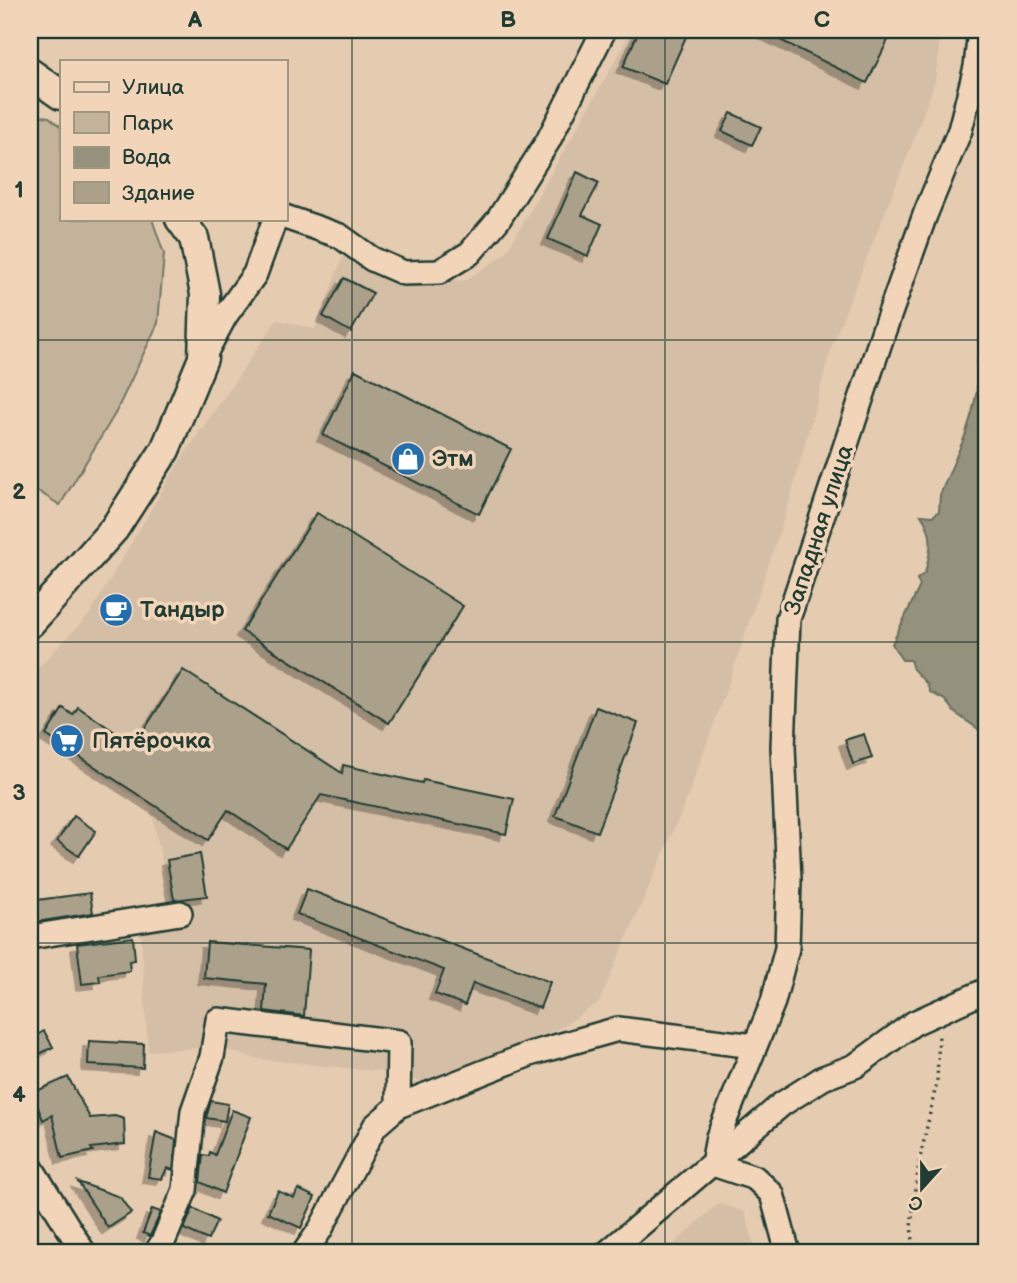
<svg xmlns="http://www.w3.org/2000/svg" width="1017" height="1283" font-family="'Balsamiq Sans',sans-serif">
<style>
.built{fill:#d4bea5}
.green{fill:#c4b39b;stroke:#727868;stroke-width:2}
.water{fill:#94917d;stroke:#656f60;stroke-width:2}
.building{fill:#aba18b;stroke:#1f3d34;stroke-width:2;filter:url(#shadow)}
.lines{fill:none;stroke-linecap:round;stroke-linejoin:round}
.minor-casing{stroke:#1f3d34;stroke-width:28}
.major-casing{stroke:#1f3d34;stroke-width:33}
.path{stroke:#1f3d34;stroke-width:3.5;stroke-dasharray:2 5;stroke-linecap:butt}
.minor{stroke:#f2d4b8;stroke-width:23}
.major{stroke:#f2d4b8;stroke-width:28}
.grid{fill:none;stroke:#1f3d34;stroke-width:2;stroke-opacity:0.55}
.labels{text-anchor:middle;dominant-baseline:central;stroke-width:7;stroke-linejoin:round;paint-order:stroke}
.poi-label{font-size:23px;font-weight:bold;fill:#1f3d34;stroke:#f2d4b8;text-anchor:start}
.street-label{font-size:23px;fill:#1f3d34;stroke:#f2d4b8}
.neatline{fill:none;stroke:#1f3d34;stroke-width:2.5}
.grid-label{font-size:23px;text-anchor:middle;font-weight:bold;fill:#1f3d34}
</style>
<defs>
<filter id="shadow"><feDropShadow dx="-6" dy="6" stdDeviation="0" flood-color="#0004"/></filter>
</defs>
<rect width="100%" height="100%" fill="#e5cbb0"/>
<filter id="ink" filterUnits="userSpaceOnUse"><feTurbulence type="fractalNoise" baseFrequency=".0143" numOctaves="2"/><feDisplacementMap in="SourceGraphic" scale="14" xChannelSelector="R" yChannelSelector="G"/><feConvolveMatrix kernelMatrix="1 2 1 2 8 2 1 2 1" color-interpolation-filters="sRGB"/></filter>
<g filter="url(#ink)">
<g class="built">
<path d="M 630,30 L 941,30 L 935,81 L 912,144 L 832,345 L 788,506 L 731,676 L 686,801 L 599,1002 L 562,1027 L 426,1083 L 386,1072 L 258,1059 L 217,1047 L 148,1051 L 141,931 L 175,925 L 151,808 L 30,730 L 30,676 L 89,615 L 178,464 L 277,320 L 315,329 L 346,249 L 412,283 L 467,280 L 506,253 L 621,51 Z"/>
<path d="M 719,1203 L 745,1212 L 756,1253 L 664,1253 Z"/>
</g>
<path class="green" d="M 30,114 L 49,117 L 61,127 L 61,219 L 152,219 L 164,254 L 158,323 L 116,412 L 60,505 L 30,486 Z"/>
<path class="water" d="M 987,335 L 987,735 L 954,712 L 945,700 L 930,692 L 927,684 L 913,669 L 910,660 L 902,660 L 892,644 L 920,586 L 917,579 L 925,573 C 931,550 935,535 921,515 L 933,516 L 939,511 L 940,495 L 965,436 L 972,413 L 977,391 L 977,362 Z"/>
<g class="building">
<path d="M 639,30 L 689,30 L 665,84 L 623,67 Z"/>
<path d="M 760,30 L 893,30 L 867,83 Z"/>
<path d="M 731,113 L 761,127 L 752,145 L 722,131 Z"/>
<path d="M 577,172 L 599,183 L 582,215 L 602,224 L 588,256 L 548,239 Z"/>
<path d="M 344,278 L 373,293 L 351,332 L 323,316 Z"/>
<path d="M 355,370 L 511,449 L 479,514 L 323,435 Z"/>
<path d="M 317,513 L 463,606 L 389,723 L 242,631 Z"/>
<path d="M 183,670 L 342,773 L 343,765 L 422,783 L 423,780 L 514,799 L 506,834 L 321,795 L 286,849 L 228,810 L 208,840 L 46,735 L 63,708 L 73,715 L 78,707 L 134,745 Z"/>
<path d="M 596,707 L 638,723 L 597,832 L 555,816 Z"/>
<path d="M 864,734 L 872,758 L 853,764 L 845,740 Z"/>
<path d="M 74,816 L 96,831 L 79,856 L 57,841 Z"/>
<path d="M 200,854 L 207,896 L 174,900 L 167,860 Z"/>
<path d="M 307,889 L 550,982 L 540,1008 L 473,983 L 465,1005 L 435,994 L 444,970 L 297,914 Z"/>
<path d="M 90,893 L 93,913 L 30,923 L 30,901 Z"/>
<path d="M 133,937 L 135,960 L 129,961 L 130,971 L 99,975 L 100,982 L 82,984 L 77,944 Z"/>
<path d="M 207,942 L 309,950 L 304,1016 L 264,1011 L 266,984 L 204,978 Z"/>
<path d="M 44,1031 L 53,1047 L 30,1059 L 30,1039 Z"/>
<path d="M 89,1041 L 144,1044 L 143,1068 L 88,1065 Z"/>
<path d="M 68,1077 L 90,1118 L 115,1116 L 124,1119 L 125,1144 L 91,1148 L 93,1151 L 62,1158 L 52,1115 L 43,1120 L 32,1093 Z"/>
<path d="M 211,1101 L 228,1104 L 225,1121 L 206,1118 Z"/>
<path d="M 232,1110 L 251,1117 L 223,1193 L 200,1182 L 203,1155 L 209,1156 L 210,1152 L 215,1155 Z"/>
<path d="M 156,1132 L 176,1140 L 173,1170 L 167,1168 L 162,1179 L 148,1177 Z"/>
<path d="M 78,1182 L 120,1197 L 131,1213 L 108,1228 Z"/>
<path d="M 298,1189 L 315,1197 L 301,1228 L 268,1213 L 278,1191 L 294,1198 Z"/>
<path d="M 193,1208 L 217,1221 L 208,1240 L 184,1229 Z"/>
<path d="M 152,1209 L 161,1212 L 150,1236 L 143,1233 Z"/>
</g>
<g class="lines">
<g class="minor-casing">
<g id="minor">
<path d="M 285,217 L 340,236 L 372,259 L 404,273 L 439,272 L 470,253 L 498,220 L 548,141 L 604,30"/>
<path d="M 204,355 L 225,316 L 255,274 L 275,219"/>
<path d="M 30,937 L 180,913"/>
<path d="M 30,1166 L 84,1253"/>
<path d="M 156,1253 L 163,1242 L 185,1190 L 193,1111 L 212,1057 L 218,1020 L 399,1042 L 398,1106"/>
<path d="M 304,1253 L 320,1230 L 375,1126 L 398,1106 L 530,1054 L 618,1029 L 754,1046"/>
<path d="M 607,1253 L 782,1104 L 823,1078 L 855,1066 L 914,1023 L 987,990"/>
<path d="M 788,1253 L 772,1194 L 755,1178 L 713,1164 L 718,1137 L 773,1002 L 787,948 L 789,880 L 783,747 L 788,619 L 884,330 L 925,215 L 960,130 L 976,67 L 980,30"/>
</g>
</g>
<g class="major-casing">
<g id="major">
<path d="M 30,73 L 61,95"/>
<path d="M 30,623 L 114,529 L 165,450 L 203,358 L 205,294 L 194,238 L 180,219"/>
</g>
</g>
<path class="path" d="M 915,1253 L 911,1227 L 919,1163 L 937,1081 L 939,1034"/>
<use href="#minor" class="minor"/>
<use href="#major" class="major"/>
</g>
</g>
<path class="grid" d="M 352,30 L 352,1253M 665,30 L 665,1253M 30,340 L 987,340M 30,642 L 987,642M 30,943 L 987,943"/>
<defs>
<g id="shop-disc" transform="scale(1.75)"><circle r="9.5" fill="#1f6fb2" stroke="#f2d4b8"/><path d="M-5-2.5h2.3a2.7 3.5 0 0 1 5.4 0H5L5.5 6h-11ZM-1.5-2.5h3a1.5 2.3 0 0 0-3 0Z" fill="#fff"/></g>
<g id="cafe-disc" transform="scale(1.75)"><circle r="9.5" fill="#1f6fb2" stroke="#f2d4b8"/><path d="M-5.5-4.5H6V0H3Q3 3.5 0 3.5H-2.5Q-5.5 3.5-5.5 0ZM3-3.2v2h1.7v-2ZM-6 4.5H4V6H-6Z" fill="#fff"/></g>
<g id="supermarket-disc" transform="scale(1.75)"><circle r="9.5" fill="#1f6fb2" stroke="#f2d4b8"/><path d="M-6-5.5h2.5l.6 2H6L4.5 2H-2.5L-4.4-4H-6ZM-1.5 3.2a1.3 1.3 0 1 0 .1 0ZM3 3.2a1.3 1.3 0 1 0 .1 0Z" fill="#fff"/></g>
</defs>
<g fill-rule="evenodd">
<use href="#shop-disc" x="408" y="459"/>
<use href="#cafe-disc" x="116" y="610"/>
<use href="#supermarket-disc" x="67" y="741"/>
</g>
<g class="labels">
<g class="poi-label">
<text x="432" y="459">Этм</text>
<text x="140" y="610">Тандыр</text>
<text x="92" y="741">Пятёрочка</text>
</g>
<g class="street-label">
<text transform="translate(819 530) rotate(-72)">Западная улица</text>
</g>
</g>
<rect width="1017" height="1283" fill="none" stroke="#f2d4b8" stroke-width="77"/>
<rect x="60" y="60" width="228" height="161" fill="#f2d4b8" stroke="#9e9883" stroke-width="2"/>
<rect x="74" y="82" width="35" height="10" fill="#f2d4b8" stroke="#9e9883" stroke-width="2"/>
<text x="122" y="94" font-size="21" fill="#1f3d34">Улица</text>
<rect x="74" y="112" width="35" height="21" fill="#c4b39b" stroke="#9e9883" stroke-width="2"/>
<text x="122" y="130" font-size="21" fill="#1f3d34">Парк</text>
<rect x="74" y="147" width="35" height="21" fill="#94917d" stroke="#9e9883" stroke-width="2"/>
<text x="122" y="164" font-size="21" fill="#1f3d34">Вода</text>
<rect x="74" y="182" width="35" height="21" fill="#aba18b" stroke="#9e9883" stroke-width="2"/>
<text x="122" y="200" font-size="21" fill="#1f3d34">Здание</text>
<g transform="translate(922 1188) rotate(201)" stroke="#f2d4b8" stroke-width="5" paint-order="stroke">
<path d="M0-5L12 26L0 18L-12 26Z" fill="#1f3d34"/>
<text y="-10" font-size="19" font-weight="bold" text-anchor="middle" fill="#1f3d34">С</text>
</g>
<rect x="38" y="38" width="940" height="1206" class="neatline"/>
<g class="grid-label">
<text x="195" y="27">A</text>
<text x="508" y="27">B</text>
<text x="822" y="27">C</text>
<text x="19" y="197">1</text>
<text x="19" y="499">2</text>
<text x="19" y="800">3</text>
<text x="19" y="1102">4</text>
</g>
</svg>
